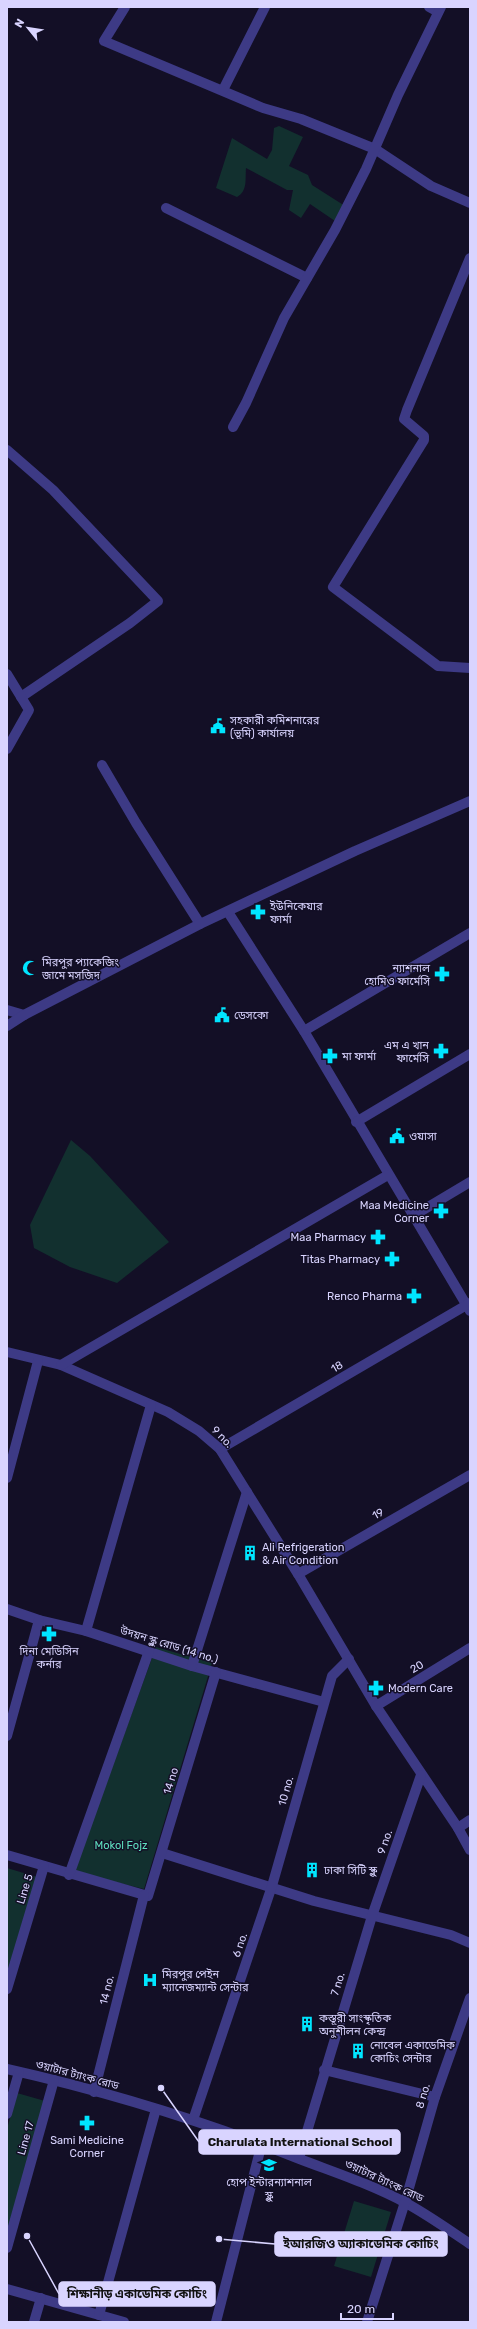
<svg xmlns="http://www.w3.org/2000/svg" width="477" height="2329" font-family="Rubik,'Noto Sans Bengali',sans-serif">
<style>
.green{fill:#12302f}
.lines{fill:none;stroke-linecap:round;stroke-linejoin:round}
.street{stroke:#3d3a85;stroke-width:10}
.labels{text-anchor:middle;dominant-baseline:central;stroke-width:3;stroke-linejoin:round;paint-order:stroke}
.poi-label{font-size:11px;fill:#d9d4ff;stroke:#130f26;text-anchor:start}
.street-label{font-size:11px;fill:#d9d4ff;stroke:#130f26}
.park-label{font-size:11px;fill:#5fe0c0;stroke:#130f26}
.leader{fill:none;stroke:#d9d4ff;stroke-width:1.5}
.callout-dot{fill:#d9d4ff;stroke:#130f26;stroke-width:1.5}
.callout{fill:#d9d4ff;stroke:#d9d4ff;stroke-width:1.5}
.callout-label{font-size:12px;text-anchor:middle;font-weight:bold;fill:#111}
</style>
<rect width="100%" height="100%" fill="#130f26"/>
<g class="green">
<path d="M 279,126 L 303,137 L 289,166 L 308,175 L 312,185 L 345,206 L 335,221 L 310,204 L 301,218 L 289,210 L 293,190 L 287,190 L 246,168 C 245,179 248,191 237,197 L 216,188 L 232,138 L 267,159 L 272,150 L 274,128 Z"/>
<path d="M 71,1140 L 90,1156 L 169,1242 L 117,1283 L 70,1267 L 34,1248 L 30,1225 Z"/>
<path d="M 156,1647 L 212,1663 L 144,1889 L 74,1872 Z"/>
<path d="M 7,1868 L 37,1877 L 7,1973 Z"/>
<path d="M 17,2093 L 45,2101 L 7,2238 L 7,2129 Z"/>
<path d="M 354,2201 L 391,2212 L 371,2277 L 334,2266 Z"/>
</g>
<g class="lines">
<g class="street">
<path d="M 125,7 L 104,41 L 263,108 L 301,119 L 375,149 L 431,186 L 470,203"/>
<path d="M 429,7 L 438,12"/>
<path d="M 223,90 L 265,7"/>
<path d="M 166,208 L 307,278"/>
<path d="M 470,258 L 407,410 L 404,419 L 424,436 L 424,440 L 333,587 L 438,666 L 470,668"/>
<path d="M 233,427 L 246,403 L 284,318 L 335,230 L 366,169 L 398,95 L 441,7"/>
<path d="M 7,450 L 53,490 L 158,601 L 130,623 L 21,697"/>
<path d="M 7,674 L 29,710 L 7,749"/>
<path d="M 102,765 L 136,823 L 200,924"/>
<path d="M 228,912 L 304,1031 L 470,1311"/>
<path d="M 7,1010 L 24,1015"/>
<path d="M 7,1026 L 24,1015 L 200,924 L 355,851 L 470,801"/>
<path d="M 304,1031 L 470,933"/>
<path d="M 356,1122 L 470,1054"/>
<path d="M 413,1216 L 470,1182"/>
<path d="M 7,1352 L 61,1365 L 168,1412 L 199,1431 L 220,1449 L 298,1574 L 376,1706 L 458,1828 L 470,1850"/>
<path d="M 61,1365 L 388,1175"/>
<path d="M 220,1449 L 470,1303"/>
<path d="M 7,1478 L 38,1361"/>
<path d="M 298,1574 L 470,1475"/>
<path d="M 7,1609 L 39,1620 L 86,1631 L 192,1666 L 324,1702"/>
<path d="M 86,1631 L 151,1405"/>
<path d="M 192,1666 L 247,1492"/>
<path d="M 376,1706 L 470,1648"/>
<path d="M 7,1736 L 39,1620"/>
<path d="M 458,1828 L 470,1820"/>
<path d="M 162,1853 L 314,1901 L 451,1935 L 470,1943"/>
<path d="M 7,1855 L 148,1896 L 216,1672"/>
<path d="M 69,1875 L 149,1651"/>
<path d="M 7,1989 L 44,1866"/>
<path d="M 7,2069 C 105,2091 203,2121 297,2158 C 333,2172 371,2184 406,2203 C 428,2215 449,2230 470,2244"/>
<path d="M 324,2070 L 435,2097"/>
<path d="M 94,2092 L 144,1895"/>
<path d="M 7,2114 L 19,2072"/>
<path d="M 193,2120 L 272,1886 L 332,1676 L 349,1659"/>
<path d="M 299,2158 L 372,1916 L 421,1775"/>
<path d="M 7,2248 L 54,2080"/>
<path d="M 7,2289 L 124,2322"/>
<path d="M 99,2315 L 156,2109"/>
<path d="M 34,2322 L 41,2298"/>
<path d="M 216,2322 L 262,2143"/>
<path d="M 367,2322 L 405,2202 L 435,2097 L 470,1998"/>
</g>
</g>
<defs>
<g id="civic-bare" transform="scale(1.2)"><path d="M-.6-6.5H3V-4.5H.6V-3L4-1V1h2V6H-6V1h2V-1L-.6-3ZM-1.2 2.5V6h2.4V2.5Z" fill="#00e5ff" stroke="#130f26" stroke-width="2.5" paint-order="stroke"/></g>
<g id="pharmacy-bare" transform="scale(1.2)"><path d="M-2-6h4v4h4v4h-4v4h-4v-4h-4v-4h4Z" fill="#00e5ff" stroke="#130f26" stroke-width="2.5" paint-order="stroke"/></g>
<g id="mosque-bare" transform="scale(1.2)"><path d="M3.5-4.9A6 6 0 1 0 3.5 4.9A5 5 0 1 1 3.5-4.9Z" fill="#00e5ff" stroke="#130f26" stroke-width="2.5" paint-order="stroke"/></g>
<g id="building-bare" transform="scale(1.2)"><path d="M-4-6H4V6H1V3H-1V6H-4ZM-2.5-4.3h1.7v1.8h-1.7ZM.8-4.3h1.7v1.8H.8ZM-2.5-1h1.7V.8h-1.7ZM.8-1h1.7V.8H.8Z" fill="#00e5ff" stroke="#130f26" stroke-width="2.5" paint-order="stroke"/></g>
<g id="hospital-bare" transform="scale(1.2)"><path d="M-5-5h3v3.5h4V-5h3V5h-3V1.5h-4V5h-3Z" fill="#00e5ff" stroke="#130f26" stroke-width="2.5" paint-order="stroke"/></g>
<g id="school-bare" transform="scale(1.2)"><path d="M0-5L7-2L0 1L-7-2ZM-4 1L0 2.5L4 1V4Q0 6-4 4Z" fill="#00e5ff" stroke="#130f26" stroke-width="2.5" paint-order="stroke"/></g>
</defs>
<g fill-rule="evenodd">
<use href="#civic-bare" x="218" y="726"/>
<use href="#pharmacy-bare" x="258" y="912"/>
<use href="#mosque-bare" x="30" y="968"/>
<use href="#pharmacy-bare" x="442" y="974"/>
<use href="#civic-bare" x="222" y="1015"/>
<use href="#pharmacy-bare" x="441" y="1051"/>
<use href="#pharmacy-bare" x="330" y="1056"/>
<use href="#civic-bare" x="397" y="1136"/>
<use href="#pharmacy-bare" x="441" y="1211"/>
<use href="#pharmacy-bare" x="378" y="1237"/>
<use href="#pharmacy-bare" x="392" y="1259"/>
<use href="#pharmacy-bare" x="414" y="1296"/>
<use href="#building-bare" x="250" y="1553"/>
<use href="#pharmacy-bare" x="49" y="1634"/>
<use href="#pharmacy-bare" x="376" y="1688"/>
<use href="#building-bare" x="312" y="1870"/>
<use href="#hospital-bare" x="150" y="1980"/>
<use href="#building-bare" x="307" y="2024"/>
<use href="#building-bare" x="358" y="2051"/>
<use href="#pharmacy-bare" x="87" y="2123"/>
<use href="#school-bare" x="269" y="2165"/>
</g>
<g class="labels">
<g class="poi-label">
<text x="230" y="720">সহকারী কমিশনারের<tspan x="230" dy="13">(ভূমি) কার্যালয়</tspan></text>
<text x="270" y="906">ইউনিকেয়ার<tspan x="270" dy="13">ফার্মা</tspan></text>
<text x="42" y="962">মিরপুর প্যাকেজিং<tspan x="42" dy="13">জামে মসজিদ</tspan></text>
<text x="430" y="968" text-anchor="end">ন্যাশনাল<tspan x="430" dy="13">হোমিও ফার্মেসি</tspan></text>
<text x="234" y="1015">ডেসকো</text>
<text x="429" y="1045" text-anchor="end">এম এ খান<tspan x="429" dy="13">ফার্মেসি</tspan></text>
<text x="342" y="1056">মা ফার্মা</text>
<text x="409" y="1136">ওয়াসা</text>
<text x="429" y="1205" text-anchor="end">Maa Medicine<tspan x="429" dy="13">Corner</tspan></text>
<text x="366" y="1237" text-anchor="end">Maa Pharmacy</text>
<text x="380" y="1259" text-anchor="end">Titas Pharmacy</text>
<text x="402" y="1296" text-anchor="end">Renco Pharma</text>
<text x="262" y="1547">Ali Refrigeration<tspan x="262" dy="13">&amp; Air Condition</tspan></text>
<text x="49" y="1651" text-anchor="middle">দিনা মেডিসিন<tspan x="49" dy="13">কর্নার</tspan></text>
<text x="388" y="1688">Modern Care</text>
<text x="324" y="1870">ঢাকা সিটি স্কুল</text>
<text x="162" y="1974">মিরপুর পেইন<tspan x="162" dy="13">ম্যানেজম্যান্ট সেন্টার</tspan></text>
<text x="319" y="2018">কস্তূরী সাংস্কৃতিক<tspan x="319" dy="13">অনুশীলন কেন্দ্র</tspan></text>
<text x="370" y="2045">নোবেল একাডেমিক<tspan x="370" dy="13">কোচিং সেন্টার</tspan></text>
<text x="87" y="2140" text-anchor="middle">Sami Medicine<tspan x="87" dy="13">Corner</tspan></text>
<text x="269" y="2182" text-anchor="middle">হোপ ইন্টারন্যাশনাল<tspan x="269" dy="13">স্কুল</tspan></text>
</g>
<g class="street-label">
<text transform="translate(337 1367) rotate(-30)">18</text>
<text transform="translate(222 1437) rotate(46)">9 no.</text>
<text transform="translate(378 1514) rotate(-30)">19</text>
<text transform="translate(169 1645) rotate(17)">উদয়ন স্কুল রোড (14 no.)</text>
<text transform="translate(417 1667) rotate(-31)">20</text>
<text transform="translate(171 1781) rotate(-73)">14 no</text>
<text transform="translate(286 1791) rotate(-74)">10 no.</text>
<text transform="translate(385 1842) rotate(-71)">9 no.</text>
<text transform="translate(25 1889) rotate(-73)">Line 5</text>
<text transform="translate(240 1945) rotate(-71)">6 no.</text>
<text transform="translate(338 1984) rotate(-73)">7 no.</text>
<text transform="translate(107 1990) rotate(-76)">14 no.</text>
<text transform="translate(77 2075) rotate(15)">ওয়াটার ট্যাংক রোড</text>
<text transform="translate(423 2096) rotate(-73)">8 no.</text>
<text transform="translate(26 2138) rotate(-74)">Line 17</text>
<text transform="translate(384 2181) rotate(25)">ওয়াটার ট্যাংক রোড</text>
</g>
<g class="park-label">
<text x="121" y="1845">Mokol Fojz</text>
</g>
</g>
<path class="leader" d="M161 2088L199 2142M219 2239L275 2244M27 2236L59 2294"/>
<g class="callout-dot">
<circle cx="161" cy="2088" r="4"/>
<circle cx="219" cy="2239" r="4"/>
<circle cx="27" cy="2236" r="4"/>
</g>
<g class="callout">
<rect x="199" y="2130" width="201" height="24" rx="4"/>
<rect x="275" y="2232" width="172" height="24" rx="4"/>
<rect x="59" y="2282" width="156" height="24" rx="4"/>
</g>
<g class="callout-label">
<text x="300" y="2146">Charulata International School</text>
<text x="361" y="2248">ইআরজিও অ্যাকাডেমিক কোচিং</text>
<text x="137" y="2298">শিক্ষানীড় একাডেমিক কোচিং</text>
</g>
<rect width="477" height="2329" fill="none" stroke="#d9d4ff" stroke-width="16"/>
<g transform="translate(28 28) rotate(300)" stroke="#130f26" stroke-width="3" paint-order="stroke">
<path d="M0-3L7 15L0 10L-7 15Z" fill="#d9d4ff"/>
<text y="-6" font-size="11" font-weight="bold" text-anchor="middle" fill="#d9d4ff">N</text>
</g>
<path d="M341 2313v6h52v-6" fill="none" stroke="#d9d4ff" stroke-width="2"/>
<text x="347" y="2313" font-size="12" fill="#d9d4ff" stroke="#130f26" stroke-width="3" paint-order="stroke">20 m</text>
</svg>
